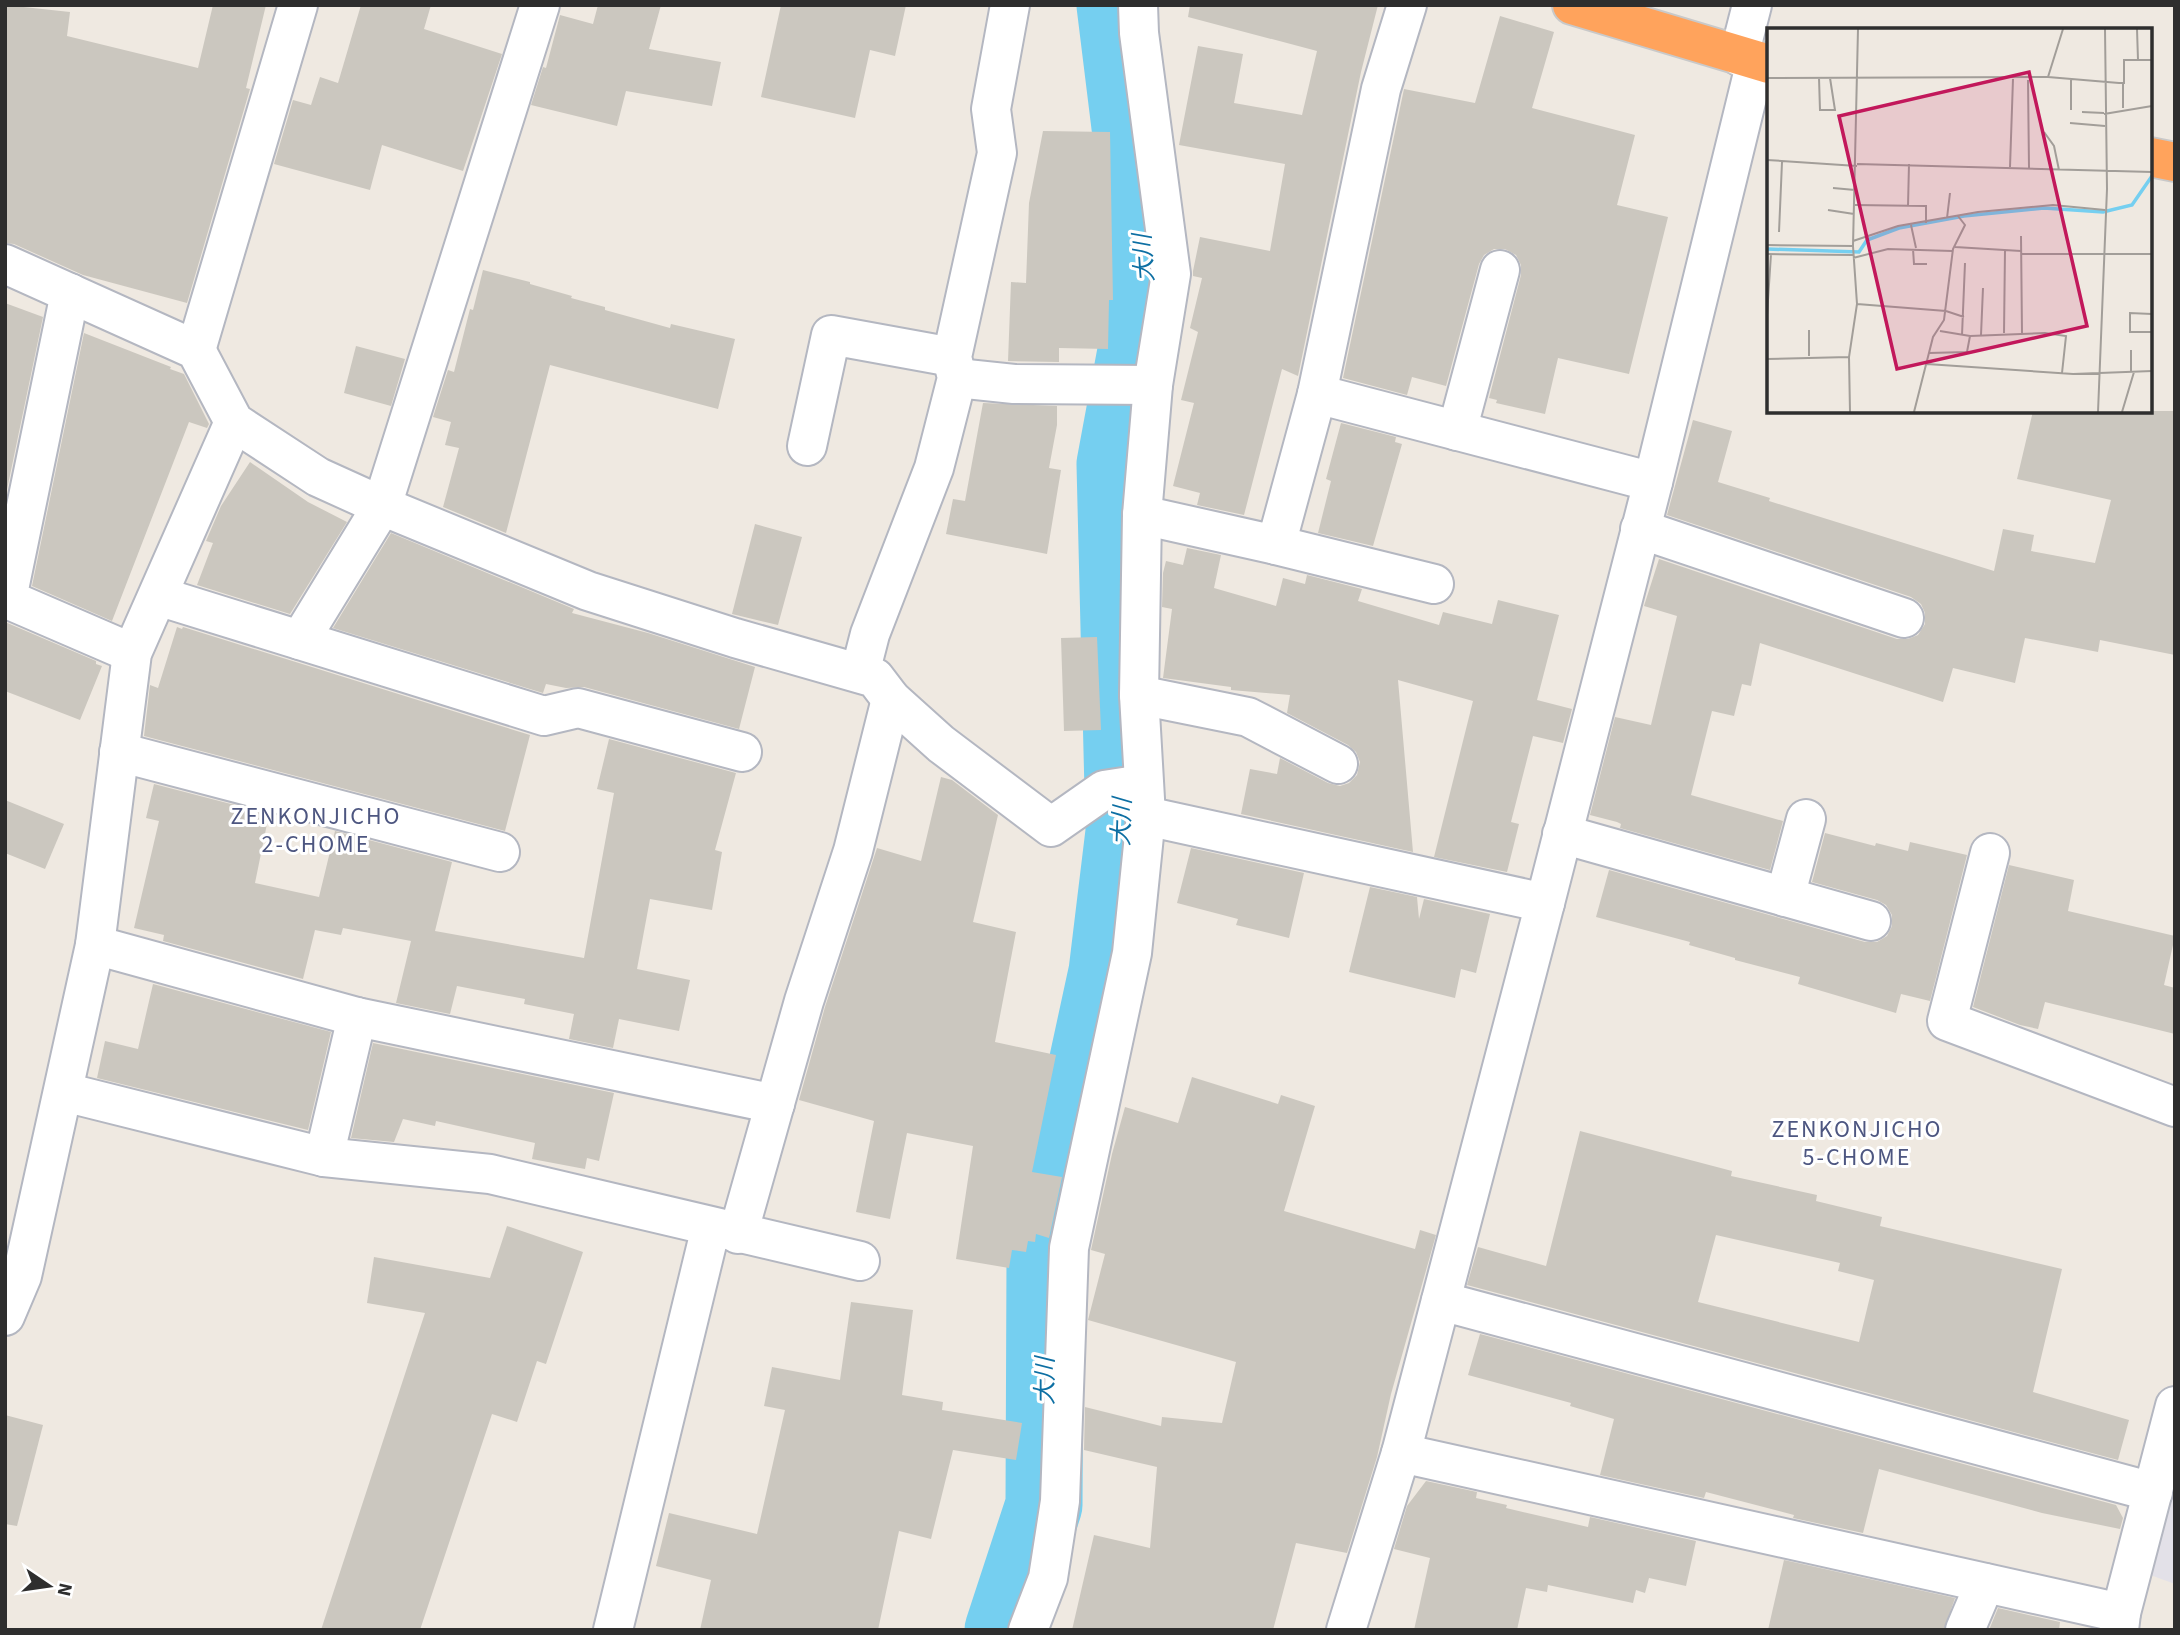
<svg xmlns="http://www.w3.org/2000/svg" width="2180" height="1635" font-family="'Source Sans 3','Noto Sans JP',sans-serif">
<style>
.industrial{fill:#e3e1e8}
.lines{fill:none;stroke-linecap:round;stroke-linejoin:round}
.river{stroke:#75cff0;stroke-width:77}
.building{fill:#cbc7bf;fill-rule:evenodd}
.minor-casing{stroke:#b4b7c1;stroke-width:42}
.highway-casing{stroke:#c9c9c9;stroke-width:42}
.minor{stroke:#fff;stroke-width:38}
.highway{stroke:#ffa35c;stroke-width:38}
.labels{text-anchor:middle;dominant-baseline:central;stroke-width:6;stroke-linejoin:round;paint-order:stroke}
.water-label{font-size:24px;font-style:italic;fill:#0d6fa3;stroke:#fff}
.neighbourhood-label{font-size:24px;letter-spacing:2px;fill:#4d5680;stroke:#fff}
.inset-river{fill:none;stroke:#75cff0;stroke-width:3.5}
.inset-road{fill:none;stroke:#a29e99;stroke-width:2}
.view{fill:#c2185b;fill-opacity:0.15;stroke:#c2185b;stroke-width:3.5}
.inset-edge{fill:none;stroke:#2e2e2e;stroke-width:3.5}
</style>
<rect width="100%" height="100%" fill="#efe9e1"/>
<path class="industrial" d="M 2175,1457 L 2175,1584 L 2142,1572 Z"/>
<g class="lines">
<path class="river" d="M 1003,1630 L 1044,1505 L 1045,1258 L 1107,972 L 1124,832 L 1115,464 L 1149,281 L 1115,5"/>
</g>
<g class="building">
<path d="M 5,5 L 70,12 L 67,36 L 198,68 L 213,5 L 266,5 L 246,88 L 250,89 L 187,303 L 83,275 L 14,244 L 5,243 Z"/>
<path d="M 361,5 L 431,5 L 424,29 L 502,54 L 463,171 L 382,145 L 370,190 L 274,164 L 293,100 L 311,105 L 320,77 L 338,83 Z"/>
<path d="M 598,5 L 661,5 L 649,49 L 721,62 L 712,106 L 626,91 L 617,126 L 531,105 L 543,67 L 546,68 L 560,15 L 593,24 Z"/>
<path d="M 781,5 L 906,5 L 895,56 L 870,50 L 855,118 L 761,97 Z"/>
<path d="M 1190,5 L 1378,5 L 1361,72 L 1298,376 L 1282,369 L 1244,515 L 1197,505 L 1200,493 L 1173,486 L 1194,403 L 1181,400 L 1198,332 L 1190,328 L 1202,278 L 1193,276 L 1193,271 L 1200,237 L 1270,251 L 1285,164 L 1179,145 L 1198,46 L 1243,54 L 1234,103 L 1302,115 L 1317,51 L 1188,17 Z"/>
<path d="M 1500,16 L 1554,32 L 1532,108 L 1635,135 L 1617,205 L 1668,217 L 1629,374 L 1558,358 L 1545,414 L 1496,403 L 1497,400 L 1489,398 L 1521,275 L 1521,265 L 1516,255 L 1505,249 L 1494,249 L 1484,255 L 1479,264 L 1446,386 L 1412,377 L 1407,395 L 1343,378 L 1404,89 L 1475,103 Z"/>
<path d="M 1043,131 L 1110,132 L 1113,300 L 1109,300 L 1108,349 L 1059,348 L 1059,362 L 1008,361 L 1011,282 L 1026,283 L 1029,203 Z"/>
<path d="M 483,270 L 530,282 L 530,284 L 572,296 L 571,298 L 605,307 L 605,310 L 670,328 L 671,324 L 735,339 L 718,409 L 550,365 L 506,533 L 443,507 L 459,448 L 445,445 L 451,422 L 433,417 L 448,370 L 454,372 L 470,309 L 473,310 Z"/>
<path d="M 5,303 L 43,317 L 5,499 Z"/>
<path d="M 84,333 L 171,367 L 170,369 L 184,374 L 209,424 L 207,428 L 189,422 L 112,621 L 32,586 Z"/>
<path d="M 356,346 L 405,359 L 391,406 L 344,393 Z"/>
<path d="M 983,403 L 1057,406 L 1057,425 L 1049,468 L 1061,470 L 1047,554 L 946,534 L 953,499 L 965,501 Z"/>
<path d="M 2033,411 L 2175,411 L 2175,655 L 2100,640 L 2098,652 L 2025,638 L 2015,683 L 1953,668 L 1943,702 L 1760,643 L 1751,686 L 1742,684 L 1734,716 L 1712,711 L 1691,795 L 1783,821 L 1770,870 L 1620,828 L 1621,824 L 1617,822 L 1590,815 L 1615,717 L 1651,725 L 1677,616 L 1644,606 L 1659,559 L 1897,639 L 1908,639 L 1918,635 L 1925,624 L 1925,613 L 1921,604 L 1911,597 L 1667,515 L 1693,420 L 1732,431 L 1718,482 L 1770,498 L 1769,501 L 1994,571 L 2003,529 L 2034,535 L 2031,551 L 2095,563 L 2111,500 L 2017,479 Z"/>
<path d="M 1341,423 L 1396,437 L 1395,442 L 1402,444 L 1373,546 L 1318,533 L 1331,481 L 1326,479 Z"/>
<path d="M 250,462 L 308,502 L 347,522 L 290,614 L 197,585 L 213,543 L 206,541 L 221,506 Z"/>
<path d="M 755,524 L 802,537 L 778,625 L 732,614 Z"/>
<path d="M 391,533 L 574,609 L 572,613 L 648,633 L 755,667 L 739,729 L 584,687 L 566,688 L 546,684 L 543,693 L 333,628 Z"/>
<path d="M 1187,548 L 1221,555 L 1214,588 L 1276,606 L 1283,578 L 1305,584 L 1307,575 L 1362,589 L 1358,601 L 1439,625 L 1443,612 L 1492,624 L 1498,600 L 1559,615 L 1537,700 L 1572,709 L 1563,743 L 1533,736 L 1511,822 L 1519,824 L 1507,872 L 1434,857 L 1473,701 L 1398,680 L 1413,852 L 1241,814 L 1250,769 L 1277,774 L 1280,758 L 1328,783 L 1340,786 L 1349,783 L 1357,775 L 1360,762 L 1356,752 L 1348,745 L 1287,713 L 1290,695 L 1231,690 L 1231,687 L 1163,678 L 1172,609 L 1162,607 L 1163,573 L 1166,561 L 1183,565 Z"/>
<path d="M 5,622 L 96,661 L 96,664 L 102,666 L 80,720 L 5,691 Z"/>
<path d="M 177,627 L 182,629 L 183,627 L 530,735 L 505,831 L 144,736 L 150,685 L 158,688 Z"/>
<path d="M 1097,637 L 1101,730 L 1064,731 L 1061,638 Z"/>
<path d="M 609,739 L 736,773 L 715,850 L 722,852 L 712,910 L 650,899 L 637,969 L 690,980 L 679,1031 L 619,1019 L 613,1048 L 569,1039 L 574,1014 L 524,1004 L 525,999 L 457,986 L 450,1014 L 396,1003 L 411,941 L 343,928 L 341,935 L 315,930 L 303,979 L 163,941 L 164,935 L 134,928 L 159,821 L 146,818 L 154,784 L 269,814 L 255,883 L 319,897 L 335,831 L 452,862 L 435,931 L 584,958 L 614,793 L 597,789 Z"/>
<path d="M 941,777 L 952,780 L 998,815 L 973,922 L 1016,932 L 995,1042 L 1056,1055 L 1032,1172 L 1062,1177 L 1049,1238 L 1036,1234 L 1035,1242 L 1028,1241 L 1026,1252 L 1012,1250 L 1009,1268 L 956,1259 L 973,1146 L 907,1133 L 890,1219 L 856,1212 L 874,1121 L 799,1100 L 825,1007 L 877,848 L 921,861 Z"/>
<path d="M 5,800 L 64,824 L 45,869 L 5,853 Z"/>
<path d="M 1825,833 L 1875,846 L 1876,843 L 1908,851 L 1910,842 L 1967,855 L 1930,1001 L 1901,994 L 1896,1013 L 1798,984 L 1800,977 L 1735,960 L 1735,958 L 1689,945 L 1690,942 L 1596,917 L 1609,870 L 1865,942 L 1877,942 L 1887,936 L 1892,926 L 1892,915 L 1886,905 L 1877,900 L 1812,882 Z"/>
<path d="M 1191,848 L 1304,873 L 1289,938 L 1236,925 L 1238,919 L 1177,903 Z"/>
<path d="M 2009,865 L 2074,880 L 2068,911 L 2175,936 L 2164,985 L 2175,988 L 2175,1034 L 2045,1002 L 2038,1029 L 2020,1025 L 1973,1007 Z"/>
<path d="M 1370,887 L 1417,897 L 1419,919 L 1424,899 L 1490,914 L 1476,973 L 1461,969 L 1455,998 L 1349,972 Z"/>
<path d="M 153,984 L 331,1032 L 308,1130 L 97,1078 L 105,1041 L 138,1049 Z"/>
<path d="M 373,1043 L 614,1093 L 599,1161 L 587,1158 L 585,1169 L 532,1159 L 535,1143 L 436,1121 L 435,1126 L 403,1119 L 394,1142 L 351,1138 Z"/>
<path d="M 1192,1077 L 1278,1104 L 1281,1095 L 1315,1106 L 1284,1211 L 1415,1249 L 1420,1230 L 1436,1235 L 1391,1394 L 1377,1457 L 1347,1553 L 1296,1543 L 1273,1630 L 1072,1630 L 1094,1535 L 1150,1548 L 1157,1467 L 1084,1450 L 1085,1407 L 1161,1426 L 1162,1417 L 1222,1423 L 1236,1362 L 1088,1320 L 1105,1254 L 1091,1250 L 1112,1154 L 1125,1107 L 1178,1123 Z"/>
<path d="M 1580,1131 L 1732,1171 L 1731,1176 L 1817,1195 L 1816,1201 L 1882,1217 L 1880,1226 L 2062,1269 L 2033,1392 L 2129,1420 L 2118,1460 L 1467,1285 L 1478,1247 L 1546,1266 ZM 1716,1235 L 1840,1263 L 1838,1271 L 1874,1280 L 1859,1342 L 1698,1302 Z"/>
<path d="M 507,1226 L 583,1252 L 546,1364 L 537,1361 L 517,1422 L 492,1414 L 420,1630 L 321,1630 L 425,1313 L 367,1303 L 374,1257 L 490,1278 Z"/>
<path d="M 851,1302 L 913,1310 L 902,1395 L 943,1402 L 942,1410 L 1022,1423 L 1016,1460 L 953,1450 L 931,1539 L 899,1531 L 878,1630 L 700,1630 L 711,1580 L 656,1566 L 669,1513 L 757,1534 L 785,1410 L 764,1406 L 772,1367 L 840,1380 Z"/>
<path d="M 1480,1334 L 2116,1505 L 2123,1518 L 2120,1529 L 2042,1513 L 1879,1469 L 1863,1533 L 1793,1518 L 1794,1515 L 1706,1492 L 1704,1498 L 1600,1475 L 1614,1419 L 1570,1406 L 1571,1403 L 1468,1375 Z"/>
<path d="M 5,1415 L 43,1425 L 17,1526 L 5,1524 Z"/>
<path d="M 1426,1481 L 1477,1492 L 1476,1498 L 1507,1505 L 1506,1508 L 1588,1527 L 1590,1517 L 1696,1541 L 1686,1586 L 1649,1578 L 1645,1593 L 1636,1590 L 1633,1603 L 1548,1585 L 1547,1592 L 1526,1588 L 1517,1630 L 1414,1630 L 1430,1558 L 1394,1549 L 1407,1506 Z"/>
<path d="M 1784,1560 L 1955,1598 L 1944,1630 L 1768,1630 Z"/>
<path d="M 1998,1608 L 2060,1622 L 2059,1630 L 1989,1630 Z"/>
</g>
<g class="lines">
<g class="minor-casing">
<g id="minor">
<path d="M 1739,56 L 1752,5"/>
<path d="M 5,264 L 196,350 L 234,422 L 318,477 L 382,506 L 588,591 L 735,638 L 875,678 L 891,699 L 941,744 L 1051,827 L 1104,790 L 1143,784"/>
<path d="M 70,293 L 7,599 L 132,653"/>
<path d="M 196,350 L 298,5"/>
<path d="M 957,378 L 1014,384 L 1153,385"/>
<path d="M 1317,394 L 1653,482"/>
<path d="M 1457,431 L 1500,270"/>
<path d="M 807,446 L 831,335 L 952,357"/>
<path d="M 1142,515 L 1276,545 L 1317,394 L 1381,89 L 1407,5"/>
<path d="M 1640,529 L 1904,618"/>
<path d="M 1276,545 L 1434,584"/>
<path d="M 158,596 L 544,716 L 578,708 L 742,752"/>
<path d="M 300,640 L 382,506 L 540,5"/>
<path d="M 860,673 L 870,634 L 934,468 L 957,378 L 952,357 L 997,153 L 991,109 L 1010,5"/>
<path d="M 1139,695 L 1248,717 L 1338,764"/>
<path d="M 119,752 L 500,852"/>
<path d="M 1146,816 L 1545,903"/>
<path d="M 1562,834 L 1871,921"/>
<path d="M 1990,853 L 1947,1021 L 2175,1107"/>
<path d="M 1785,897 L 1806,819"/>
<path d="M 95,945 L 357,1017 L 775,1104"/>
<path d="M 64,1092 L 324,1157 L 490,1174 L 860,1261"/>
<path d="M 324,1157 L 357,1017"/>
<path d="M 738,1234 L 804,1001 L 853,851 L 891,699"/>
<path d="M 1441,1301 L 2153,1492"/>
<path d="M 5,1316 L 22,1276 L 95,945 L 132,653 L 234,422"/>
<path d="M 1401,1453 L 2121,1613"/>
<path d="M 613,1630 L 711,1227"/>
<path d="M 1028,1630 L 1048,1578 L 1060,1501 L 1069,1248 L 1132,953 L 1146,816 L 1139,695 L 1142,515 L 1153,385 L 1171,274 L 1139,33 L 1138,5"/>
<path d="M 1346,1630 L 1401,1453 L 1545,903 L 1653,482 L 1756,61"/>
<path d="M 1965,1630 L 1985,1583"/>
<path d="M 2119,1630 L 2121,1613 L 2175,1406"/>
</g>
</g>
<g class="highway-casing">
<g id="highway">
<path d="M 1572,5 L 1769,64"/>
<path d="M 2150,157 L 2175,162"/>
</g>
</g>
<use href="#minor" class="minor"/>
<use href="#highway" class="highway"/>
</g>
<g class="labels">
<g class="water-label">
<text transform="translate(1144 258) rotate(-94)">大川</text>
<text transform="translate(1122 822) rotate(-88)">大川</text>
<text transform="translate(1045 1381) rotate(-90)">大川</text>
</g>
<g class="neighbourhood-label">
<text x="316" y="816">ZENKONJICHO<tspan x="316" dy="28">2-CHOME</tspan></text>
<text x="1857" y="1129">ZENKONJICHO<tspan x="1857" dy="28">5-CHOME</tspan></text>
</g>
</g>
<g transform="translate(1767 28)">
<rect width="385" height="385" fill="#efe9e1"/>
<path class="inset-river" d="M 0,221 L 92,224 L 100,212 L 132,200 L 197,188 L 277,180 L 336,184 L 365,177 L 385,148"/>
<path class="inset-road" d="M 370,1 L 371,32M 281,49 L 296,1M 0,50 L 281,49 L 352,55 L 357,55 L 357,32 L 385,32M 52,50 L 53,82 L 68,82 L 63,50M 261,52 L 262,140M 304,52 L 304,82M 356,55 L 356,80M 315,84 L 337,85M 337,86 L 385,78M 303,95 L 338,98M 277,104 L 287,118 L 292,142M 0,132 L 90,138M 90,136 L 385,144M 243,139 L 246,51M 66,160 L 88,162M 88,177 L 159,178 L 159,195M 141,178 L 142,136M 61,182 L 87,186M 180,190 L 183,165M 144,197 L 149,220M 12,204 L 15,134M 254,208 L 255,305M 86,213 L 131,198 L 211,184 L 286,177 L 338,182M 0,217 L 86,218M 188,219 L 254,223M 146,221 L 147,236 L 160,236M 0,226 L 86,227M 254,226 L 385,226M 86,230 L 121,221 L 185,223M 90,276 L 179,283 L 197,289M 385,286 L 363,285 L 363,304 L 385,304M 0,287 L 4,226M 173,303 L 203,308 L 278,305 L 299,308 L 295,345M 237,305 L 238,222M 195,307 L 198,235M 214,307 L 216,260M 364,322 L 364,344M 162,325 L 200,324 L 203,308M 42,328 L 42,302M 0,331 L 82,329M 160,336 L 306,346 L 385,343M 83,384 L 82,329 L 90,276 L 86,218 L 91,1M 147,384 L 166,309 L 177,292 L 186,221 L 198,197 L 191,188M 331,384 L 340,161 L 338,1M 355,384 L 367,344"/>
<path class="view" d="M 262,44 L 320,298 L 130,341 L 72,88 Z"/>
<rect width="385" height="385" class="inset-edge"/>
</g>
<rect width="2180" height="1635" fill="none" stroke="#2e2e2e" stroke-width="14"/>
<g transform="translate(49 1586) rotate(103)" stroke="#ffffff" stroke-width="5" paint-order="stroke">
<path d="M0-5L12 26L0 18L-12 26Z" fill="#2e2e2e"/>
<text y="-10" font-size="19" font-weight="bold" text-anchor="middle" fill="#2e2e2e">N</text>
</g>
</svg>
